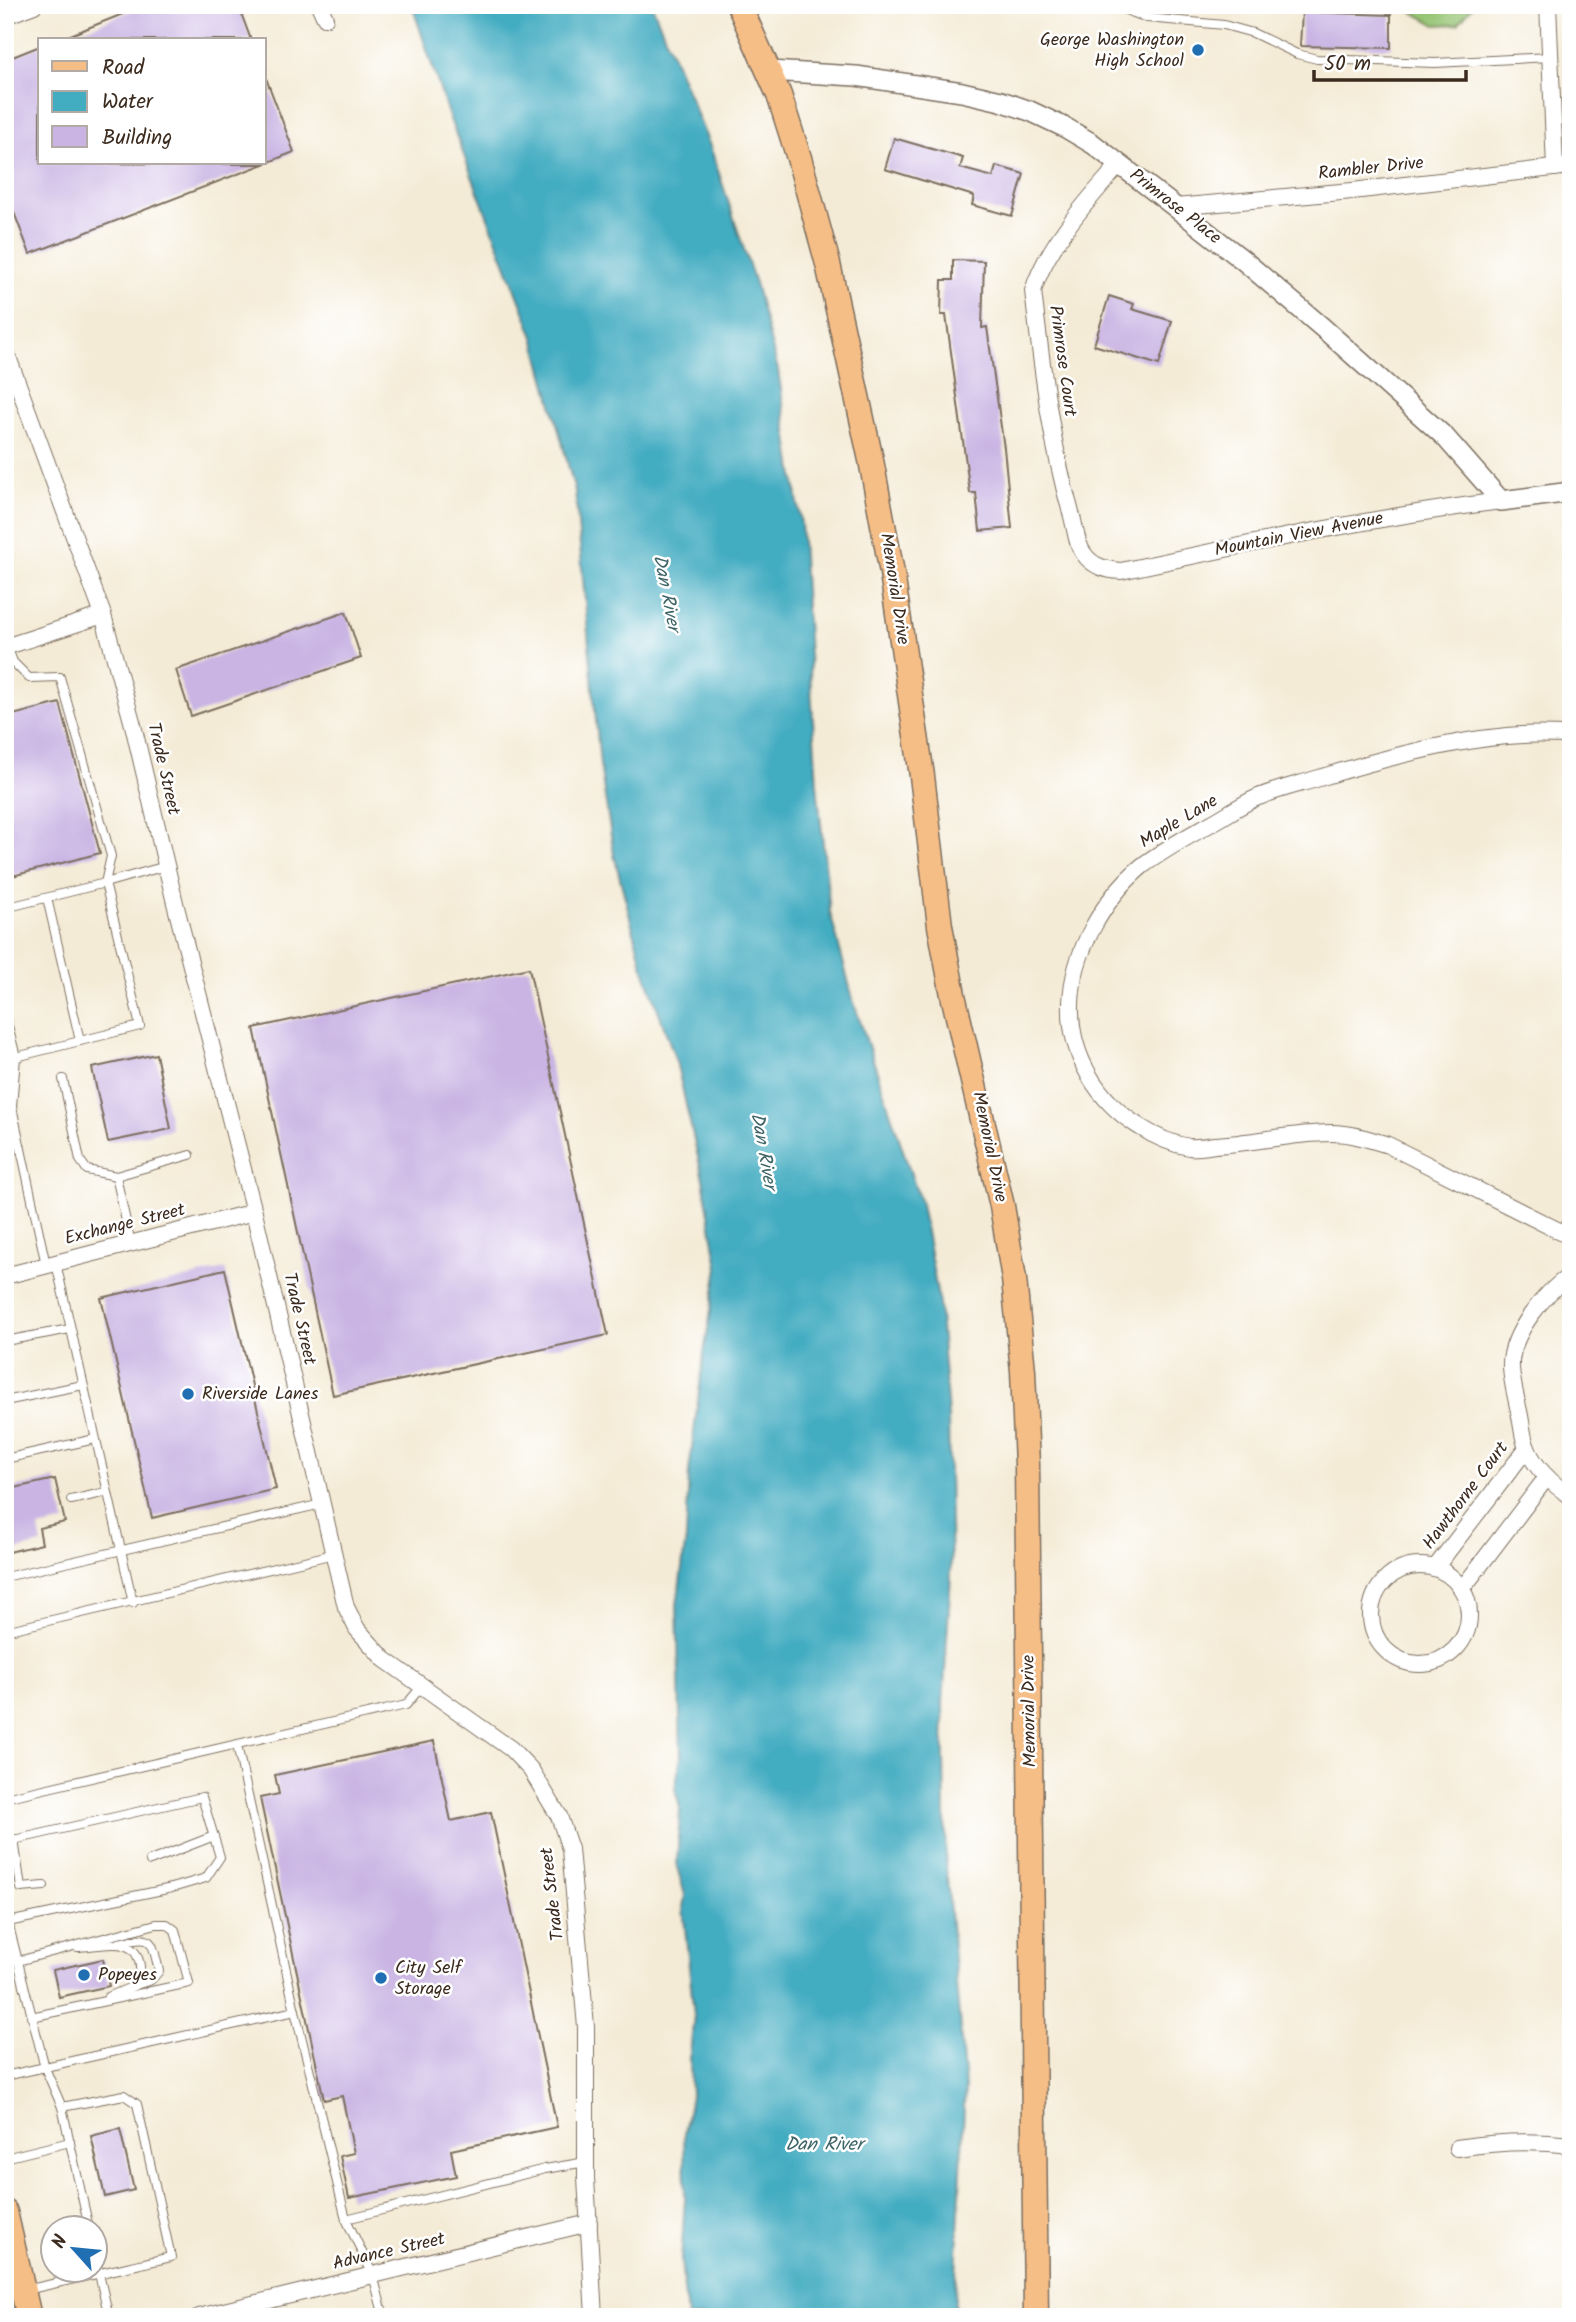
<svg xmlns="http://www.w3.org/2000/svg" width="1576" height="2322" font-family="Kalam,sans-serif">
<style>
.green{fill:#96c574;stroke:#687849;stroke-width:2}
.water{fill:#42acc1;stroke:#3e6b70;stroke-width:2}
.building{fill:#c9b4e3}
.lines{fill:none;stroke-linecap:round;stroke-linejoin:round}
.service-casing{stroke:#7c6e5e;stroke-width:10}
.minor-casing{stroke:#7c6e5e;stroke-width:18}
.tertiary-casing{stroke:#7c6e5e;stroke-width:22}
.primary-casing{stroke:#7c6e5e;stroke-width:27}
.service{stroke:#fff;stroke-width:8}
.minor{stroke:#fff;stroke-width:16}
.tertiary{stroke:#fff;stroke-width:19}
.primary{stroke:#f6be87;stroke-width:24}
.poi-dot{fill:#1f6fb2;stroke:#fff;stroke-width:2.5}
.labels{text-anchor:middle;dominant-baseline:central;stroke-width:5;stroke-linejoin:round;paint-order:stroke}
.poi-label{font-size:18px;fill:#3b2a1e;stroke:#fff;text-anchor:start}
.street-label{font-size:18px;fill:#3b2a1e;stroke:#fff}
.water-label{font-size:19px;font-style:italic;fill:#3e6467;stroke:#fff}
</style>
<rect width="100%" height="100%" fill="#fff"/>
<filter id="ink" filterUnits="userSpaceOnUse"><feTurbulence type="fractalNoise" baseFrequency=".0143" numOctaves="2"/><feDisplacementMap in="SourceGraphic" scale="14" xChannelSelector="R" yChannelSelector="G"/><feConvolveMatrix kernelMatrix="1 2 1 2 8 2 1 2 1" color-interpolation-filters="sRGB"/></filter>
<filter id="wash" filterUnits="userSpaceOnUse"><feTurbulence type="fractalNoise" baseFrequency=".00686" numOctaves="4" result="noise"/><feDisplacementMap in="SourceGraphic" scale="28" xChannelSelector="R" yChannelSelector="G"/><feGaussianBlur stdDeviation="1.57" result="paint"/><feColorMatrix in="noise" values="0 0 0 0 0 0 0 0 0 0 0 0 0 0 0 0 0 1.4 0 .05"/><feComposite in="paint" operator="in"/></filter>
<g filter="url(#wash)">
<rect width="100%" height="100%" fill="#f4ebd6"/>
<path class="green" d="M 1400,5 L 1474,5 L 1458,24 L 1436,25 Z"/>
<path class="water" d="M 412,5 L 652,5 L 710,146 L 755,283 L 778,370 L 801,524 L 817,784 L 830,912 L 854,1003 L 921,1204 L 939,1303 L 948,1414 L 951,1575 L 943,1703 L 946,1865 L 965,2087 L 954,2317 L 687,2317 L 681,2261 L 685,2198 L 684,2132 L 691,2096 L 690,2054 L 694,2015 L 683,1908 L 685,1895 L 677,1867 L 680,1808 L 675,1788 L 681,1757 L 677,1605 L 686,1538 L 689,1471 L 704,1353 L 718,1267 L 703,1179 L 676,1061 L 642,964 L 614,855 L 600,765 L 575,491 L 534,337 L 448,114 Z"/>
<g id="blocks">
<g class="building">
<path d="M 145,5 L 238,5 L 251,40 L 58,40 Z"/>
<path d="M 1302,12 L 1391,15 L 1391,48 L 1300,46 Z"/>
<path d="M 40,46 L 40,163 L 264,164 L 30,254 L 5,189 L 5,60 Z"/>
<path d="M 266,78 L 294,152 L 264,164 L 264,79 Z"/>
<path d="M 894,138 L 963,158 L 960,168 L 993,177 L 996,166 L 1024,174 L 1012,216 L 972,205 L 974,196 L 885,169 Z"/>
<path d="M 953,260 L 984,261 L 982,328 L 987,327 L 1004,448 L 1012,528 L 980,531 L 976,493 L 970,493 L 946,315 L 941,315 L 942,280 L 953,280 Z"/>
<path d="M 1109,296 L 1134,304 L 1132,309 L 1172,321 L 1159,365 L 1094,345 Z"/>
<path d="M 346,612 L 361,658 L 191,716 L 176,670 Z"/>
<path d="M 60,703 L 100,853 L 5,878 L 5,717 Z"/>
<path d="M 529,968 L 608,1335 L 333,1395 L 254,1028 Z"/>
<path d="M 156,1054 L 171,1129 L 108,1142 L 92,1068 Z"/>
<path d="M 225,1269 L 276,1489 L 152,1518 L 101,1298 Z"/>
<path d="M 55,1479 L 65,1522 L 39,1528 L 42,1544 L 5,1553 L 5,1490 Z"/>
<path d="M 434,1741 L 451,1821 L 491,1812 L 557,2127 L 451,2150 L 456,2176 L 349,2198 L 340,2156 L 354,2153 L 342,2096 L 324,2100 L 260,1798 L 279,1794 L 275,1775 Z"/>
<path d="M 103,1959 L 109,1986 L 59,1997 L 53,1970 Z"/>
<path d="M 120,2129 L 134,2190 L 105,2197 L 91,2136 Z"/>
</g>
</g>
</g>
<g filter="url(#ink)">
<use href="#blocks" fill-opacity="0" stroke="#7c6e5e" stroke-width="2"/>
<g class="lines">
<g class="service-casing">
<g id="service">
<path d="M 1113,5 L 1147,18 L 1224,25 L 1253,33 L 1297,54 L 1317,59 L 1435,63 L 1551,57"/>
<path d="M 7,646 L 13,662 L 29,678 L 60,677 L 111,856 L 105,883 L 166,866"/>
<path d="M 47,898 L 80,1041"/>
<path d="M 5,908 L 105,883 L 140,1026 L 16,1057 L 5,1014"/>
<path d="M 16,1057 L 12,1107 L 46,1265"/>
<path d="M 63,1079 L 80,1160 L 87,1170 L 116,1176 L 190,1155"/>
<path d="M 116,1176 L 131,1244"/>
<path d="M 56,1263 L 133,1603"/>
<path d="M 5,1341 L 70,1329"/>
<path d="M 5,1401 L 83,1385"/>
<path d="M 5,1459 L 95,1439"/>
<path d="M 71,1500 L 107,1492"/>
<path d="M 5,1577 L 322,1504"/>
<path d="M 5,1631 L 334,1554"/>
<path d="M 237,1745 L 295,2011 L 346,2219 L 373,2275 L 384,2317"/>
<path d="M 5,1798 L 406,1705 L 422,1686"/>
<path d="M 14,1839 L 21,1888 L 44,1886"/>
<path d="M 5,1842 L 202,1797 L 220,1857 L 206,1878 L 172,1888 L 8,1922"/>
<path d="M 150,1861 L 214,1836"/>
<path d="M 5,1910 L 45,2068 L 62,2107 L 89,2228"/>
<path d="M 119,1943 C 154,1935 151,1938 159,1971 L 151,1980 L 136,1985"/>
<path d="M 77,1947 C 96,1947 130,1935 138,1958 C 142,1969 140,1974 136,1985 L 108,1997"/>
<path d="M 18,1961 L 156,1924 L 167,1924 L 175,1930 L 189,1983 L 31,2017"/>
<path d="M 5,2076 L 295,2011"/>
<path d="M 5,2158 L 70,2142"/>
<path d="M 346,2219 L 545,2169 L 586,2162"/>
<path d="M 94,2252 L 109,2317"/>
<path d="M 26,2290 L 171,2257 L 137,2104 L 124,2095 L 62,2107"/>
</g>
</g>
<g class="minor-casing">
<g id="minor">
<path d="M 319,5 L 325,18"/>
<path d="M 1548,5 L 1555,168"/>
<path d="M 5,16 L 34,5"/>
<path d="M 1120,164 C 1089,198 1046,247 1033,291 C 1042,366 1050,440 1071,513 C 1075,525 1076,544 1084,554 C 1093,567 1107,570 1121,571 C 1247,544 1374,517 1501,501"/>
<path d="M 1175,207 L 1352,191 L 1571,166"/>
<path d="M 5,349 L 103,615 L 133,725 L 175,903 L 254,1212 L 346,1607 L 357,1629 L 384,1659 L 511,1749 L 531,1770 L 559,1816 L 570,1849 L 586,2027 L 586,2178 L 594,2317"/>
<path d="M 5,647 L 103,615"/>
<path d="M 1571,735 C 1555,735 1539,734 1523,735 C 1457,738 1380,759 1316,779 C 1296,785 1275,790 1256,798 C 1240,805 1225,816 1210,824 C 1187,837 1163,850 1142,866 C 1104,898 1072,953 1071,1004 C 1069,1054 1097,1101 1140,1127 C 1154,1136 1172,1144 1189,1147 C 1197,1148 1207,1146 1215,1145 C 1254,1143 1292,1133 1331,1133 C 1351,1133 1369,1139 1388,1145 L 1571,1237"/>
<path d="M 1571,1275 C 1545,1292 1509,1335 1511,1368 C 1512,1384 1517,1401 1520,1416 C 1522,1426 1523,1439 1527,1448 C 1535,1468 1553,1485 1571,1496"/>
<path d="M 5,1276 L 254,1212"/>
<circle cx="1420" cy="1615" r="49"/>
<path d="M 1435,1568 L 1527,1448"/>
<path d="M 1462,1589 L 1547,1477"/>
<path d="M 1457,2148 C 1495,2142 1532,2140 1571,2145"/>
<path d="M 199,2317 L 589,2223"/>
</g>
</g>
<g class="tertiary-casing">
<path id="tertiary" d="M 769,71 L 856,76 L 962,92 L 1001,101 L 1030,111 L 1066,128 L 1093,144 L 1175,207 L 1243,260 L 1323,328 L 1445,437 L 1501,501 L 1571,492"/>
</g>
<g class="primary-casing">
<g id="primary">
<path d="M 739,5 L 779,95 L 799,158 L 828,264 L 871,460 L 892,573 L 922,776 L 940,926 L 953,995 L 1002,1206 L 1014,1279 L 1023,1371 L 1027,1465 L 1036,2317"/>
<path d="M 5,2212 L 29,2317"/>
</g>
</g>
<use href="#service" class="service"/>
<use href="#minor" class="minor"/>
<use href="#tertiary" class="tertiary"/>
<use href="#primary" class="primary"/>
</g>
</g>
<g class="poi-dot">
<circle cx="1198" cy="50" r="7"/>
<circle cx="188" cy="1394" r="7"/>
<circle cx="84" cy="1975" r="7"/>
<circle cx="381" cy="1978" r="7"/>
</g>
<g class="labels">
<g class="poi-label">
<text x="1184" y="40" text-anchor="end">George Washington<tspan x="1184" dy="21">High School</tspan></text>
<text x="202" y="1394">Riverside Lanes</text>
<text x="395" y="1968">City Self<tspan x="395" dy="21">Storage</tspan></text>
<text x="98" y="1975">Popeyes</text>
</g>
<g class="street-label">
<text transform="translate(1371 169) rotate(-6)">Rambler Drive</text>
<text transform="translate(1175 207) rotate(38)">Primrose Place</text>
<text transform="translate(1062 361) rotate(82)">Primrose Court</text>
<text transform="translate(1299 535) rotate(-11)">Mountain View Avenue</text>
<text transform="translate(894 589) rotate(81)">Memorial Drive</text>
<text transform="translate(163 769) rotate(77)">Trade Street</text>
<text transform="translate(1179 822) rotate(-31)">Maple Lane</text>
<text transform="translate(989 1147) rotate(78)">Memorial Drive</text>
<text transform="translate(125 1225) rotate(-14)">Exchange Street</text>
<text transform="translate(299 1319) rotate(77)">Trade Street</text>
<text transform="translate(1466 1496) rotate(-53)">Hawthorne Court</text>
<text transform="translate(1030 1711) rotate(-91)">Memorial Drive</text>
<text transform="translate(553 1894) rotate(-97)">Trade Street</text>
<text transform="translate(389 2252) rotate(-13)">Advance Street</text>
</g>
<g class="water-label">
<text transform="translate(666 593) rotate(79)">Dan River</text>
<text transform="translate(763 1151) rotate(80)">Dan River</text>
<text x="824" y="2145">Dan River</text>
</g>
</g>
<rect width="1576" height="2322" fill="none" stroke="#fff" stroke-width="28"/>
<rect x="38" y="38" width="228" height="126" fill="#ffffff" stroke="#b1aaa5" stroke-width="2"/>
<rect x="52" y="61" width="35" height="10" fill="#f6be87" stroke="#b1aaa5" stroke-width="2"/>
<text x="102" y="74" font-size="21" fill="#3b2a1e">Road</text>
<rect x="52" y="91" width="35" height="21" fill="#42acc1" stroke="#b1aaa5" stroke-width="2"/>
<text x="102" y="108" font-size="21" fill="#3b2a1e">Water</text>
<rect x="52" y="126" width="35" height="21" fill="#c9b4e3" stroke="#b1aaa5" stroke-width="2"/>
<text x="102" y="144" font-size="21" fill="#3b2a1e">Building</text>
<g transform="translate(74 2249) rotate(297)"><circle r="33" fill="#ffffff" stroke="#b1aaa5" stroke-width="2"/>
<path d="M0-5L12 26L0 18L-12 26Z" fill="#1f6fb2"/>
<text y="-10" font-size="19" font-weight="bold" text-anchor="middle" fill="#3b2a1e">N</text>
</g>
<path d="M1314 70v10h152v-10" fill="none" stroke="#3b2a1e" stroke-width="3.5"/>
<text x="1324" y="70" font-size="21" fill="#3b2a1e" stroke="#ffffff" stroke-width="5" paint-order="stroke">50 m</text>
</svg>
